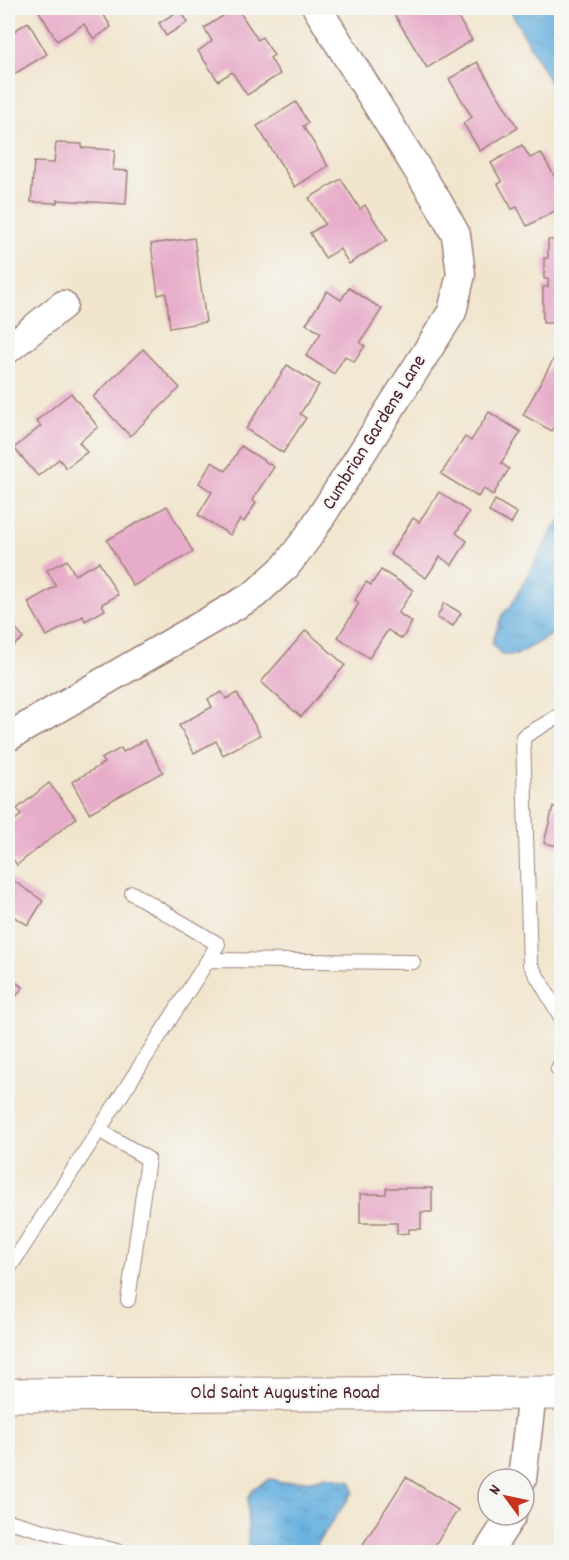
<svg xmlns="http://www.w3.org/2000/svg" width="569" height="1560" font-family="Dekko,sans-serif">
<style>
.water{fill:url(#water-ripples);stroke:#596885;stroke-width:1.5}
.building{fill:#e7acc9}
.lines{fill:none;stroke-linecap:round;stroke-linejoin:round}
.lane-casing{stroke:#9e827c;stroke-width:16}
.street-casing{stroke:#9e827c;stroke-width:31}
.secondary-casing{stroke:#9e827c;stroke-width:35}
.lane{stroke:#fff;stroke-width:14}
.street{stroke:#fff;stroke-width:28}
.secondary{stroke:#fff;stroke-width:33}
.labels{text-anchor:middle;dominant-baseline:central;stroke-width:4.5;stroke-linejoin:round;paint-order:stroke}
.street-label{font-size:20px;fill:#4a1f2b;stroke:#f6f6f2}
</style>
<defs>
<pattern id="water-ripples" width="26" height="14" patternUnits="userSpaceOnUse" patternTransform="scale(1.5)"><rect width="26" height="14" fill="#68b1df"/><path d="M2 4q2-2 4 0t4 0M15 11q2-2 4 0t4 0" fill="none" stroke="#588fb5"/></pattern>
</defs>
<rect width="100%" height="100%" fill="#f6f6f2"/>
<filter id="ink" filterUnits="userSpaceOnUse"><feTurbulence type="fractalNoise" baseFrequency=".0167" numOctaves="2"/><feDisplacementMap in="SourceGraphic" scale="12" xChannelSelector="R" yChannelSelector="G"/><feConvolveMatrix kernelMatrix="1 2 1 2 8 2 1 2 1" color-interpolation-filters="sRGB"/></filter>
<filter id="wash" filterUnits="userSpaceOnUse"><feTurbulence type="fractalNoise" baseFrequency=".008" numOctaves="4" result="noise"/><feDisplacementMap in="SourceGraphic" scale="24" xChannelSelector="R" yChannelSelector="G"/><feGaussianBlur stdDeviation="1.35" result="paint"/><feColorMatrix in="noise" values="0 0 0 0 0 0 0 0 0 0 0 0 0 0 0 0 0 1.4 0 .05"/><feComposite in="paint" operator="in"/></filter>
<g filter="url(#wash)">
<rect width="100%" height="100%" fill="#f1e5cd"/>
<g class="water">
<path d="M 509,8 L 561,8 L 561,102 Z"/>
<path d="M 561,520 L 561,627 L 556,632 L 516,655 L 502,655 L 492,643 L 502,615 L 511,606 L 554,528 Z"/>
<path d="M 326,1476 L 351,1481 L 353,1492 L 311,1552 L 248,1552 L 248,1499 L 254,1488 L 270,1479 L 276,1480 L 280,1483 C 296,1480 311,1483 326,1476 Z"/>
</g>
<g id="blocks">
<g class="building">
<path d="M 37,8 L 109,8 L 102,12 L 111,27 L 94,39 L 84,24 L 57,41 Z"/>
<path d="M 235,8 L 237,8 L 258,40 L 262,37 L 274,55 L 270,58 L 280,74 L 247,95 L 232,72 L 218,81 L 198,51 L 212,41 L 204,28 Z"/>
<path d="M 393,8 L 452,8 L 472,40 L 427,68 L 391,9 Z"/>
<path d="M 180,10 L 188,22 L 166,36 L 159,23 Z"/>
<path d="M 28,22 L 47,54 L 8,78 L 8,35 Z"/>
<path d="M 477,62 L 518,128 L 480,151 L 463,123 L 472,117 L 449,79 Z"/>
<path d="M 296,102 L 308,123 L 303,126 L 328,166 L 295,187 L 257,126 Z"/>
<path d="M 56,143 L 82,144 L 82,148 L 115,150 L 113,170 L 128,171 L 126,204 L 57,200 L 57,203 L 31,202 L 34,162 L 54,163 Z"/>
<path d="M 522,145 L 530,158 L 541,153 L 562,189 L 562,207 L 527,226 L 517,207 L 512,209 L 498,184 L 502,182 L 491,163 Z"/>
<path d="M 341,179 L 360,209 L 365,205 L 387,240 L 349,264 L 340,249 L 325,258 L 310,233 L 325,224 L 309,198 Z"/>
<path d="M 194,238 L 206,322 L 170,328 L 166,293 L 158,295 L 151,244 Z"/>
<path d="M 548,240 L 562,240 L 562,323 L 543,323 L 543,287 L 548,287 L 548,279 L 544,279 L 544,258 L 548,258 Z"/>
<path d="M 349,288 L 382,309 L 360,343 L 365,346 L 354,362 L 345,356 L 334,374 L 306,356 L 321,333 L 306,324 L 327,291 L 341,300 Z"/>
<path d="M 143,349 L 180,388 L 130,436 L 93,397 Z"/>
<path d="M 558,351 L 562,353 L 562,413 L 552,431 L 523,415 Z"/>
<path d="M 287,365 L 319,385 L 300,414 L 306,418 L 283,453 L 246,429 Z"/>
<path d="M 71,393 L 98,427 L 79,442 L 87,452 L 66,468 L 59,459 L 38,476 L 14,448 L 41,426 L 36,421 Z"/>
<path d="M 489,412 L 521,432 L 501,463 L 509,469 L 493,495 L 484,489 L 478,497 L 441,474 L 465,437 L 471,441 Z"/>
<path d="M 241,446 L 274,467 L 252,500 L 256,503 L 244,522 L 240,519 L 230,535 L 198,515 L 212,492 L 199,483 L 212,462 L 226,471 Z"/>
<path d="M 439,492 L 469,512 L 456,533 L 467,541 L 452,565 L 440,557 L 426,578 L 390,554 L 413,518 L 419,522 Z"/>
<path d="M 495,500 L 517,513 L 511,524 L 489,512 Z"/>
<path d="M 167,506 L 193,552 L 133,586 L 107,540 Z"/>
<path d="M 67,560 L 75,575 L 99,562 L 118,595 L 102,604 L 105,610 L 85,621 L 83,616 L 47,636 L 28,602 L 56,586 L 47,570 Z"/>
<path d="M 381,570 L 413,590 L 398,613 L 412,622 L 402,639 L 388,630 L 369,658 L 338,637 L 359,603 L 355,600 L 366,582 L 371,585 Z"/>
<path d="M 444,603 L 461,613 L 453,626 L 437,618 Z"/>
<path d="M 8,618 L 23,638 L 8,650 Z"/>
<path d="M 306,630 L 345,665 L 301,717 L 261,682 Z"/>
<path d="M 222,692 L 226,699 L 237,693 L 260,735 L 223,755 L 216,741 L 194,753 L 179,725 L 212,707 L 208,699 Z"/>
<path d="M 145,740 L 163,772 L 89,813 L 72,782 L 104,763 L 101,759 L 121,748 L 123,752 Z"/>
<path d="M 49,783 L 76,818 L 17,865 L 8,852 L 8,826 L 21,815 L 17,809 Z"/>
<path d="M 553,807 L 562,809 L 562,847 L 544,843 Z"/>
<path d="M 8,877 L 43,901 L 28,925 L 11,915 L 8,920 Z"/>
<path d="M 10,979 L 23,987 L 14,999 L 8,995 L 8,983 Z"/>
<path d="M 386,1188 L 432,1188 L 432,1212 L 421,1212 L 421,1229 L 409,1229 L 409,1233 L 397,1234 L 397,1223 L 360,1223 L 360,1194 L 386,1194 Z"/>
<path d="M 406,1477 L 458,1510 L 430,1552 L 358,1552 Z"/>
</g>
</g>
</g>
<g filter="url(#ink)">
<use href="#blocks" fill-opacity="0" stroke="#9e827c" stroke-width="1.5"/>
<g class="lines">
<g class="lane-casing">
<g id="lane">
<path d="M 562,714 L 523,737 L 530,964 L 562,1019"/>
<path d="M 132,893 L 218,944 L 208,960"/>
<path d="M 562,1060 L 558,1069 L 562,1073"/>
<path d="M 8,1270 L 99,1130"/>
<path d="M 128,1300 L 148,1159 L 99,1130 L 208,960 L 413,962"/>
<path d="M 8,1521 L 120,1552"/>
</g>
</g>
<g class="street-casing">
<g id="street">
<path d="M 8,349 L 63,305"/>
<path d="M 8,737 L 254,595 L 286,566 L 308,537 L 452,312 L 461,274 L 456,235 L 439,204 L 317,8"/>
<path d="M 522,1479 L 532,1393"/>
<path d="M 488,1552 L 512,1515"/>
</g>
</g>
<g class="secondary-casing">
<path id="secondary" d="M 8,1395 L 562,1393"/>
</g>
<use href="#lane" class="lane"/>
<use href="#street" class="street"/>
<use href="#secondary" class="secondary"/>
</g>
</g>
<g class="labels">
<g class="street-label">
<text transform="translate(375 433) rotate(-58)">Cumbrian Gardens Lane</text>
<text x="285" y="1394">Old Saint Augustine Road</text>
</g>
</g>
<rect width="569" height="1560" fill="none" stroke="#f6f6f2" stroke-width="30"/>
<g transform="translate(506 1497) rotate(303)"><circle r="28" fill="#f6f6f2" stroke="#b1a0a2" stroke-width="1.5"/>
<path d="M0-4.5L10 22L0 15L-10 22Z" fill="#c8321e"/>
<text y="-9" font-size="16" font-weight="bold" text-anchor="middle" fill="#4a1f2b">N</text>
</g>
</svg>
